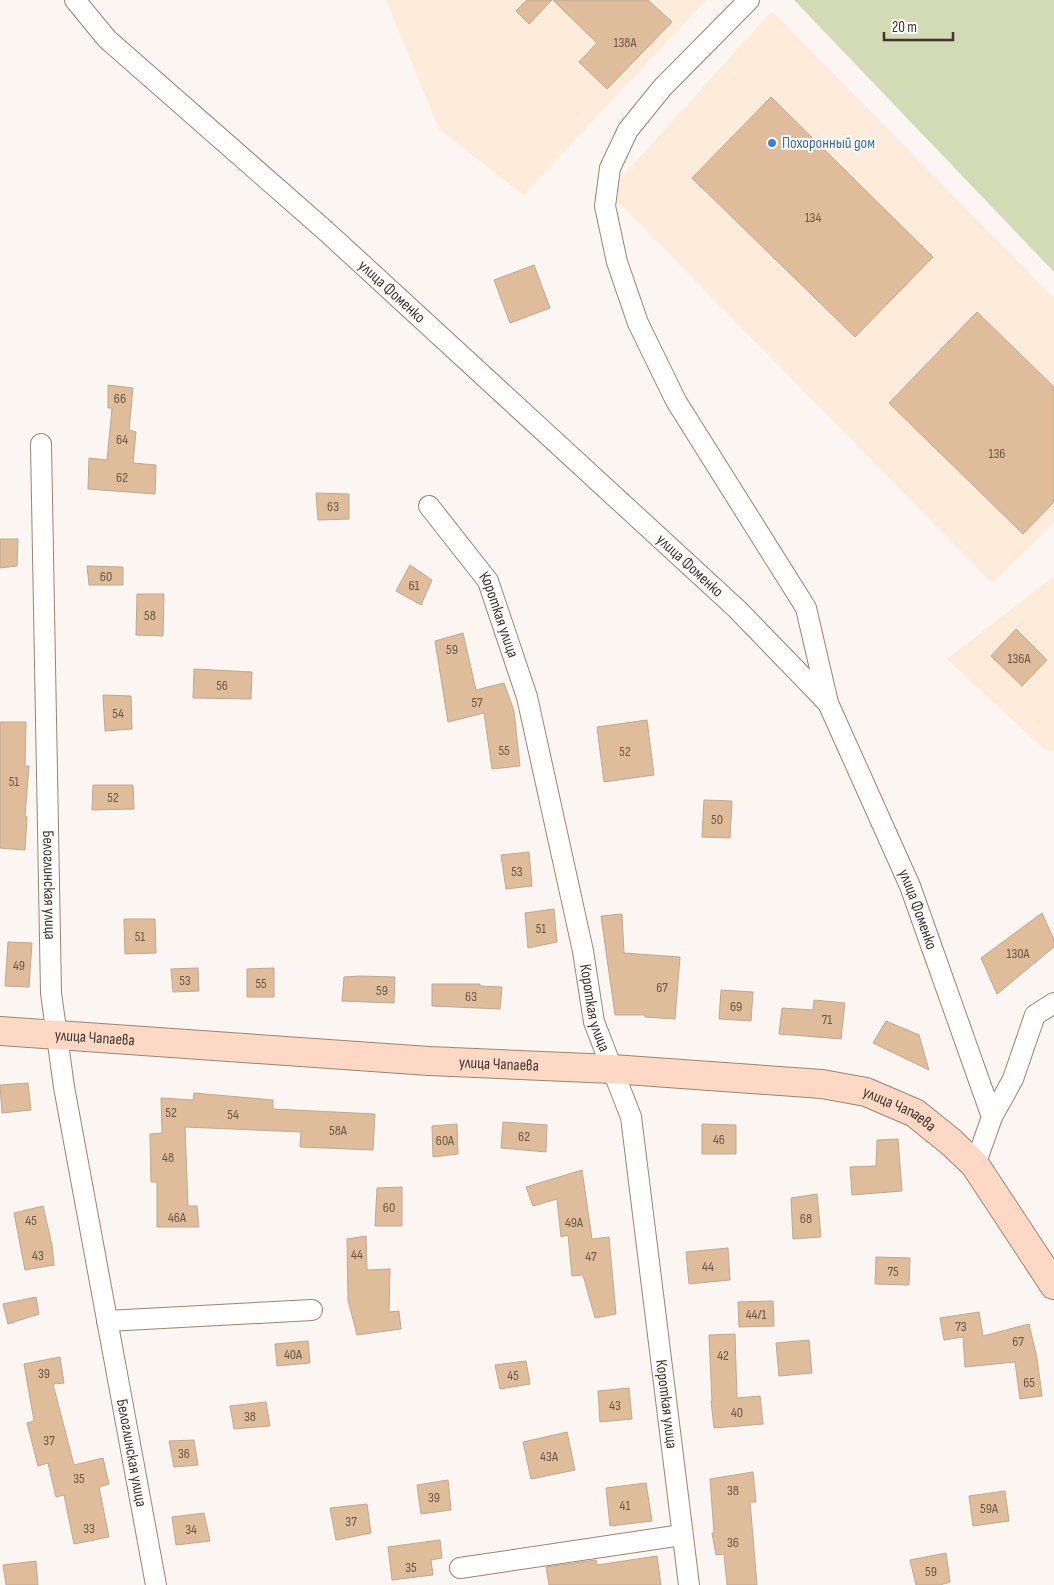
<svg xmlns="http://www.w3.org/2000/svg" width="1054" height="1585" font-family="'Sofia Sans Condensed',sans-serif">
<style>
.built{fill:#feecda}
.green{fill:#d2dbb3}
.building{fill:#dfbd9b;stroke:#c0a891}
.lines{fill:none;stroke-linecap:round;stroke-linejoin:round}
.street-casing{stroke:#9c856f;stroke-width:22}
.secondary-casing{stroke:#9c856f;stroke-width:30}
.street{stroke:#fff;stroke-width:20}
.secondary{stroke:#fcd8c5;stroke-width:28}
.shop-dot{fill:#3f7fe0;stroke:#fff;stroke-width:2}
.labels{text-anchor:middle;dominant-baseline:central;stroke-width:4;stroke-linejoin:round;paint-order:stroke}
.number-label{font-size:14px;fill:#685848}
.shop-label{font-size:16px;fill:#366cbe;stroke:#fff;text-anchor:start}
.street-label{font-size:16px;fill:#40362d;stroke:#fff}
</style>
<rect width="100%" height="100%" fill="#fbf6f1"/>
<g class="built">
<path d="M 386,0 L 706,0 L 523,195 L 439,129 Z"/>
<path d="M 772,11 L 1054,298 L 1054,523 L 992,583 L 608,192 Z"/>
<path d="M 1054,576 L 1054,752 L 1045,750 L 947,659 Z"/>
</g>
<path class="green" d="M 794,0 L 1054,0 L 1054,272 Z"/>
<g class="building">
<path d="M 527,0 L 552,0 L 529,24 L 516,11 Z"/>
<path d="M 553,0 L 648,0 L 672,22 L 607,89 L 579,62 L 597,43 Z"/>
<path d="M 771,97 L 933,257 L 855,337 L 692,178 Z"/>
<path d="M 534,265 L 550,308 L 510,323 L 494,280 Z"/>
<path d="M 977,312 L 1054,387 L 1054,502 L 1023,534 L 889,403 Z"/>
<path d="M 108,385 L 133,388 L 129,430 L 136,432 L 133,463 L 156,465 L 155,494 L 88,489 L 89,458 L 107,460 L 112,408 L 108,408 Z"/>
<path d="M 316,493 L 349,494 L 349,519 L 318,520 Z"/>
<path d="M 0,539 L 18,539 L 17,566 L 0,568 Z"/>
<path d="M 410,565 L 432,580 L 421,605 L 396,591 Z"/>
<path d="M 87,566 L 123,567 L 123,585 L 89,585 Z"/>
<path d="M 137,594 L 164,594 L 163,636 L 136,635 Z"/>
<path d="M 1016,629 L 1047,660 L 1022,686 L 991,656 Z"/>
<path d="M 463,633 L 476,690 L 504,683 L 514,711 L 520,766 L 492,769 L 484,713 L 448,722 L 435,641 Z"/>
<path d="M 194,669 L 252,672 L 251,699 L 193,698 Z"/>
<path d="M 103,695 L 131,696 L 132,729 L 105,731 Z"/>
<path d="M 647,720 L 654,775 L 604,782 L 597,727 Z"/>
<path d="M 0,722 L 26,722 L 25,766 L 29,766 L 25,816 L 27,817 L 25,850 L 0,848 Z"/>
<path d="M 93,785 L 133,785 L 134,809 L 92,810 Z"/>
<path d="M 704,800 L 732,801 L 730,838 L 702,837 Z"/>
<path d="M 529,852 L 532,886 L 506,889 L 501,855 Z"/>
<path d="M 554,909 L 557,942 L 528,948 L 525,913 Z"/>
<path d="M 1042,913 L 1054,940 L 1054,947 L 997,994 L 981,958 Z"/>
<path d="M 622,914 L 624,953 L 680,957 L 675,1019 L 645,1017 L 645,1015 L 615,1015 L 601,916 Z"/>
<path d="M 124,919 L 155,919 L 156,953 L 125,954 Z"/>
<path d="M 8,942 L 32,943 L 29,987 L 5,986 Z"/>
<path d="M 198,968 L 199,991 L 173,992 L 171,969 Z"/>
<path d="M 274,968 L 274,997 L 247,997 L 247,969 Z"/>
<path d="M 360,976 L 395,977 L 394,1003 L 342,1001 L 344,977 Z"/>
<path d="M 432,984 L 480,984 L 480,986 L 502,987 L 500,1009 L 432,1006 Z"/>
<path d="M 721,990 L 753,992 L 751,1021 L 719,1019 Z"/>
<path d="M 814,1000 L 845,1003 L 841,1039 L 779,1034 L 782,1008 L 813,1010 Z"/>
<path d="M 886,1021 L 919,1035 L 929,1070 L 873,1043 Z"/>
<path d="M 28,1083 L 31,1110 L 2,1113 L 0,1085 Z"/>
<path d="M 194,1093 L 273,1100 L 273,1109 L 375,1114 L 373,1150 L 300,1147 L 301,1132 L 185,1127 L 188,1206 L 197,1206 L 199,1227 L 157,1227 L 157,1182 L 151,1182 L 150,1134 L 162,1133 L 161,1098 L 193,1100 Z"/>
<path d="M 503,1122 L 547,1125 L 546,1152 L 501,1148 Z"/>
<path d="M 457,1124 L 458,1154 L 433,1157 L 432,1126 Z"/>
<path d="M 702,1124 L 736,1125 L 736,1154 L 702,1154 Z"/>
<path d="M 898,1139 L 902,1191 L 852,1195 L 850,1167 L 876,1166 L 877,1140 Z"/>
<path d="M 582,1170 L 592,1239 L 609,1237 L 616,1314 L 595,1318 L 583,1275 L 572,1276 L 568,1235 L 561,1237 L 557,1199 L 533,1206 L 526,1187 Z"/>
<path d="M 402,1187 L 402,1226 L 375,1226 L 377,1188 Z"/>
<path d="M 817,1194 L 821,1237 L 793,1239 L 791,1198 Z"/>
<path d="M 43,1206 L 52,1245 L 54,1265 L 25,1270 L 14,1213 Z"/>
<path d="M 366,1236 L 367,1270 L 390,1269 L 389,1312 L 399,1311 L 401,1329 L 357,1335 L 348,1300 L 347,1239 Z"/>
<path d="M 728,1248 L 730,1280 L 689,1284 L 686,1252 Z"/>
<path d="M 876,1257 L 910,1258 L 909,1285 L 875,1284 Z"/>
<path d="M 36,1297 L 39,1314 L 8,1324 L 3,1304 Z"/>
<path d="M 773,1301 L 774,1326 L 739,1327 L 738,1302 Z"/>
<path d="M 979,1312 L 983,1336 L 1029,1324 L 1037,1358 L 1042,1396 L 1020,1399 L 1015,1362 L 965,1367 L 963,1337 L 944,1340 L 940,1318 Z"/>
<path d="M 735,1334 L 737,1398 L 760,1396 L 763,1424 L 714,1428 L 711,1401 L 712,1401 L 709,1335 Z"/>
<path d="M 809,1340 L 812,1373 L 779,1376 L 776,1343 Z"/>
<path d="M 308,1341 L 310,1363 L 277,1366 L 275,1344 Z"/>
<path d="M 60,1357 L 64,1383 L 53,1384 L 74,1465 L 103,1458 L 109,1484 L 99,1487 L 109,1537 L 74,1544 L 64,1495 L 56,1497 L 48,1463 L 38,1466 L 27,1423 L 34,1421 L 24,1364 Z"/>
<path d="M 526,1361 L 530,1384 L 500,1389 L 495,1365 Z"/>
<path d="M 629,1388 L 632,1419 L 600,1422 L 598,1391 Z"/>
<path d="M 266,1402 L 270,1426 L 234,1429 L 230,1406 Z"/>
<path d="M 567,1432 L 575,1470 L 531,1479 L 523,1442 Z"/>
<path d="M 194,1440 L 198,1465 L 174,1467 L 169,1441 Z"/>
<path d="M 753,1472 L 756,1502 L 750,1502 L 757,1585 L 727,1585 L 724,1554 L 716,1555 L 712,1533 L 714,1533 L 710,1479 Z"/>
<path d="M 448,1480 L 451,1510 L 421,1514 L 417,1485 Z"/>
<path d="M 646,1483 L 652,1521 L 610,1526 L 606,1488 Z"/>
<path d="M 1005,1491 L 1009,1521 L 973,1526 L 969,1496 Z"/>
<path d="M 367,1504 L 371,1533 L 336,1540 L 330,1508 Z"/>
<path d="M 204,1513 L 210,1541 L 176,1545 L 172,1517 Z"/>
<path d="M 440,1540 L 442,1558 L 431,1560 L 433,1575 L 392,1580 L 388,1547 Z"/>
<path d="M 946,1553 L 950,1582 L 940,1585 L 916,1585 L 910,1560 Z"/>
<path d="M 657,1556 L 661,1585 L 549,1585 L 546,1567 L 596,1560 L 597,1565 Z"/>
<path d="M 36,1561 L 38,1585 L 6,1585 L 3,1565 Z"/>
</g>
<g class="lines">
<g class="street-casing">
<g id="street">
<path id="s1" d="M 75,0 L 107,39 L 327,232 L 737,609 L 828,703 L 910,886 L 992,1117 L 975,1165"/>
<path d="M 749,0 L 662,88 L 628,130 L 610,168 L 605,206 L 617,262 L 638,323 L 676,401 L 806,608 L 828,703"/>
<path id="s2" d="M 41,444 L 51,993 L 64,1087 L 156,1585"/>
<path id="s3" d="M 429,506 L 488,581 L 527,697 L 583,951 L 594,1022 L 631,1117 L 689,1585"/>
<path d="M 992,1117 L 1013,1079 L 1035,1015 L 1054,1003"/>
<path d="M 107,1321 L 312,1310"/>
<path d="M 460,1568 L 682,1535"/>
</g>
</g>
<g class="secondary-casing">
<g id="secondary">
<path id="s4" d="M 0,1031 L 429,1061 L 612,1069 L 822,1084 L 866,1092 L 915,1113 L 951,1142 L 975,1165 L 1054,1285"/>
</g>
</g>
<use href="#street" class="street"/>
<use href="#secondary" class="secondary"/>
</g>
<circle class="shop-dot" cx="772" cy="143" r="5"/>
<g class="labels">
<g class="number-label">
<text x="625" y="42">138А</text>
<text x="813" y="217">134</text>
<text x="120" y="398">66</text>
<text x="122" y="439">64</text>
<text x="997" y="453">136</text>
<text x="122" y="477">62</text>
<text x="333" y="506">63</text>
<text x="106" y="576">60</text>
<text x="414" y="585">61</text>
<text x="150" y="615">58</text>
<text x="452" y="649">59</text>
<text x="1019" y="658">136А</text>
<text x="222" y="685">56</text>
<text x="477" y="702">57</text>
<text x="118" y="713">54</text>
<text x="504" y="750">55</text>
<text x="625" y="751">52</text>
<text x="14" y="781">51</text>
<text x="113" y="797">52</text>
<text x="717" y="819">50</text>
<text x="517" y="871">53</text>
<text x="541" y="928">51</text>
<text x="140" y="936">51</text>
<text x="1018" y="953">130А</text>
<text x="19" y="965">49</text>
<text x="185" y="980">53</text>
<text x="261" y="983">55</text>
<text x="662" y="987">67</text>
<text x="382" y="990">59</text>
<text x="471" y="996">63</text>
<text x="736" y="1006">69</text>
<text x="827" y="1019">71</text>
<text x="171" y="1112">52</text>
<text x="233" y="1114">54</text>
<text x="338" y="1130">58А</text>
<text x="524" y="1136">62</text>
<text x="719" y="1139">46</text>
<text x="445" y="1140">60А</text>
<text x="168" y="1157">48</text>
<text x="389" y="1207">60</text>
<text x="177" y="1217">46А</text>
<text x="806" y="1218">68</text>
<text x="31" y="1220">45</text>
<text x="574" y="1222">49А</text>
<text x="357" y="1254">44</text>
<text x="38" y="1255">43</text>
<text x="591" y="1256">47</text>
<text x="708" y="1266">44</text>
<text x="893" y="1271">75</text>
<text x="756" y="1314">44/1</text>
<text x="961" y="1326">73</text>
<text x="1018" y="1341">67</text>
<text x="293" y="1354">40А</text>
<text x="723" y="1355">42</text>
<text x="44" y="1373">39</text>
<text x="513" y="1375">45</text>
<text x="1029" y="1382">65</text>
<text x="615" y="1405">43</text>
<text x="737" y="1412">40</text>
<text x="250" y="1416">38</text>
<text x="49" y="1440">37</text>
<text x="184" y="1453">36</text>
<text x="549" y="1456">43А</text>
<text x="79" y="1478">35</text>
<text x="733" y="1490">38</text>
<text x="434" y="1497">39</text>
<text x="625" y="1505">41</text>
<text x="989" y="1508">59А</text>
<text x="351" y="1521">37</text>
<text x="89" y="1528">33</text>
<text x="191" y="1529">34</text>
<text x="733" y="1542">36</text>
<text x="411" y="1567">35</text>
<text x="931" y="1571">59</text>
</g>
<g class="shop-label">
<text x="782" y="143">Похоронный дом</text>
</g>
<g class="street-label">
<text stroke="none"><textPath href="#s1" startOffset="431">улица Фоменко</textPath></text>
<text stroke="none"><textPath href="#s1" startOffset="836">улица Фоменко</textPath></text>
<text stroke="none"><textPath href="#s3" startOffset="131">Короткая улица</textPath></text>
<text stroke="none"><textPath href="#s2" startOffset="441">Белоглинская улица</textPath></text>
<text stroke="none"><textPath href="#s1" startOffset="1256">улица Фоменко</textPath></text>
<text stroke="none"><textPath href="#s3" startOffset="536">Короткая улица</textPath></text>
<text stroke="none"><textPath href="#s4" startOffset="95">улица Чапаева</textPath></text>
<text stroke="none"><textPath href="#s4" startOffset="500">улица Чапаева</textPath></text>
<text stroke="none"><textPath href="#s4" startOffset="906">улица Чапаева</textPath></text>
<text stroke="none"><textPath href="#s3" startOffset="941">Короткая улица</textPath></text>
<text stroke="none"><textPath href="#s2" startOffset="1016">Белоглинская улица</textPath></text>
</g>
</g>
<path d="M884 32v8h69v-8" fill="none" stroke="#40362d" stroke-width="2.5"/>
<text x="892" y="32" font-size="15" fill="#40362d" stroke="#ffffff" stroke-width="4" paint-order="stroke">20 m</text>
</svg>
